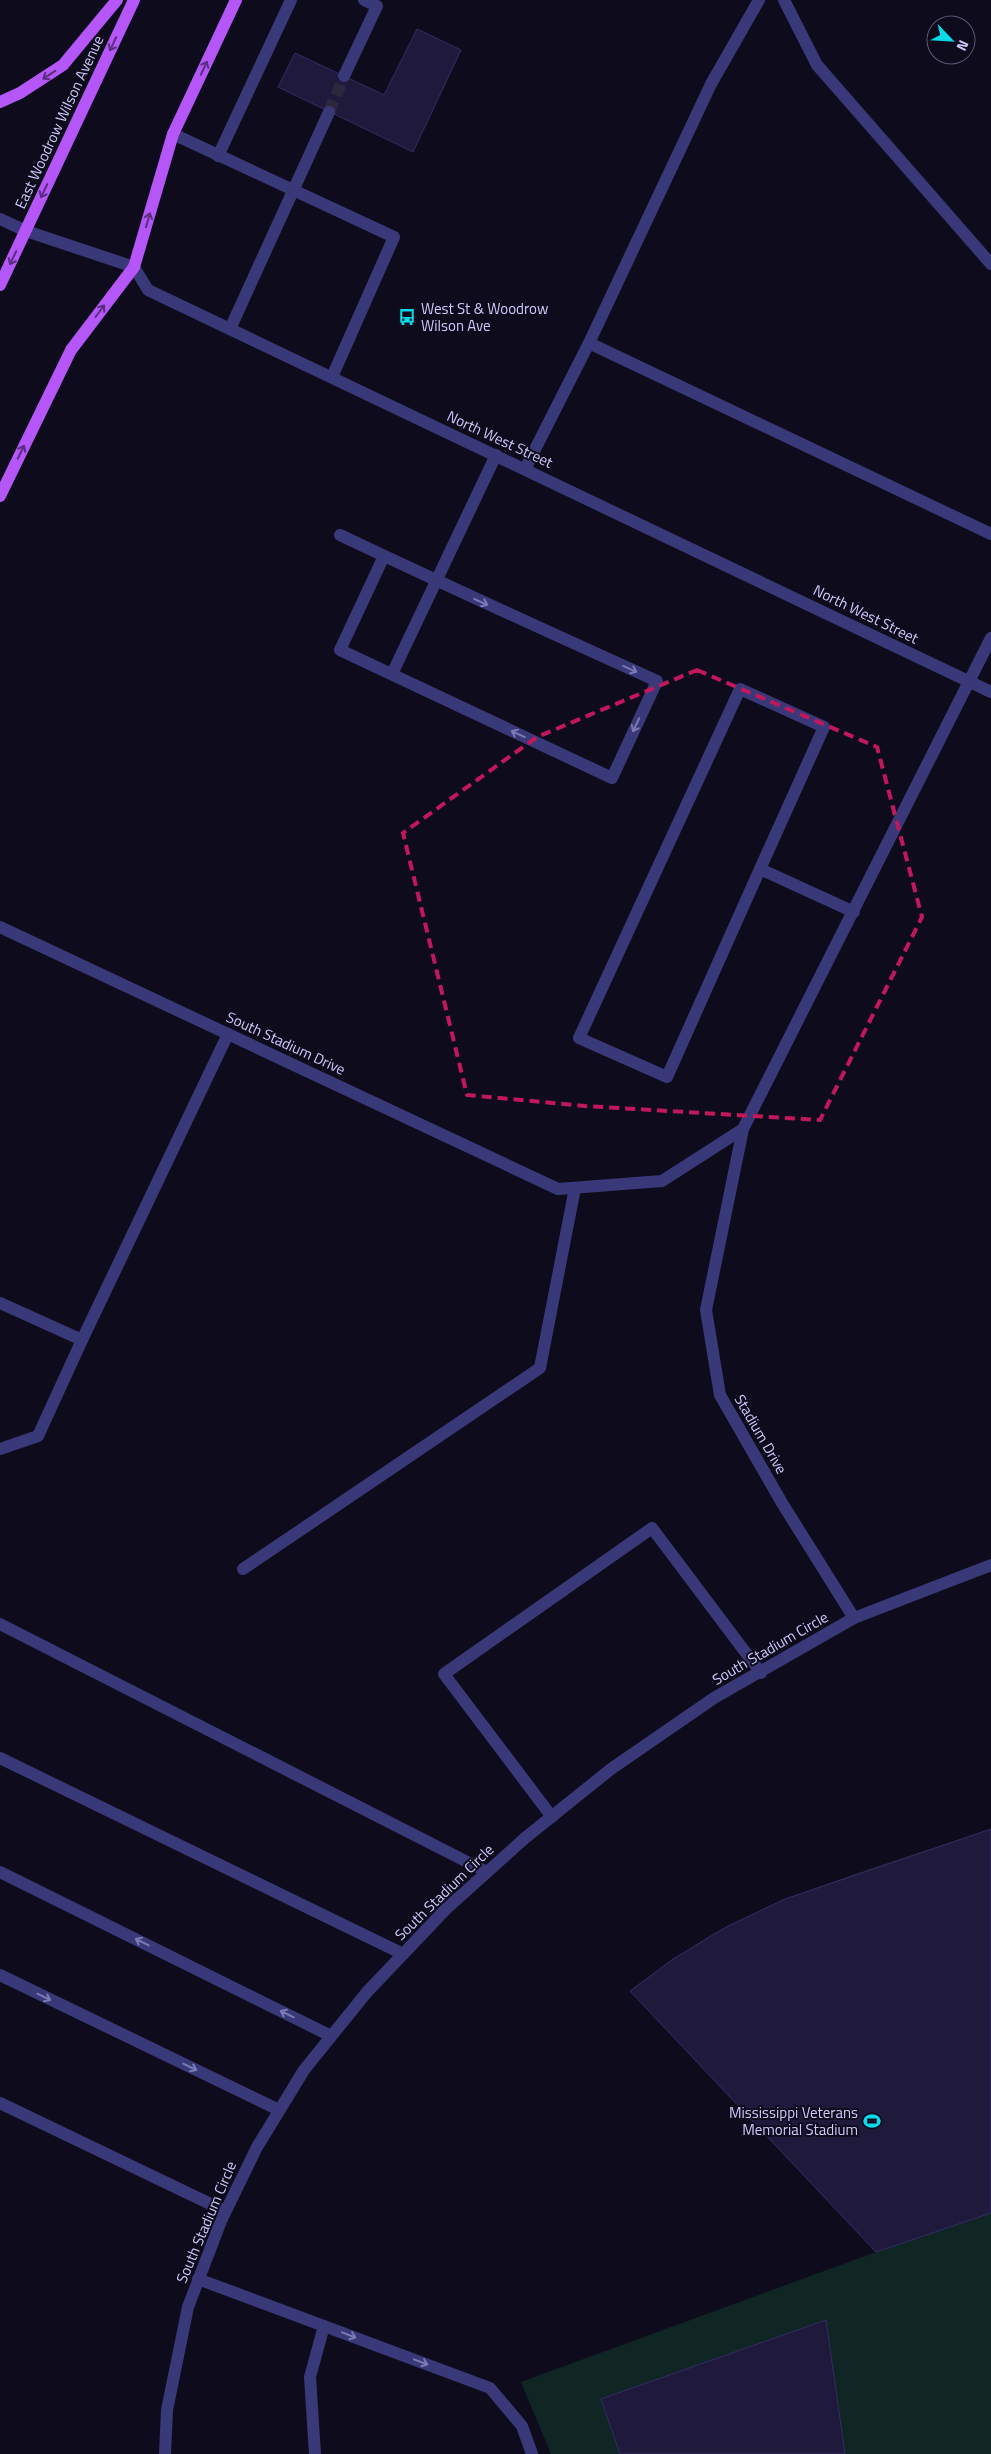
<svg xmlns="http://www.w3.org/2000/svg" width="991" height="2454" font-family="'Titillium Web',sans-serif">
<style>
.pitch{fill:#102624}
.building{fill:#1f193c;stroke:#362c67}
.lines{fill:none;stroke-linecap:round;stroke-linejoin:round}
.minor-tunnel{stroke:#2b283e;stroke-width:12;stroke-dasharray:12 6;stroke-linecap:butt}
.minor{stroke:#393979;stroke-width:12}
.major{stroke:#b556f8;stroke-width:12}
.oneway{stroke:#592d7f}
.oneway2{stroke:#7c7ab4}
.marked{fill:none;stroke:#c2185b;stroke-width:4;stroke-dasharray:10 6;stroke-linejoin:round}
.labels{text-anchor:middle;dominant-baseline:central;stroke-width:4;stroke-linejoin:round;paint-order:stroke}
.street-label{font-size:15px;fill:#cecafd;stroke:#0e0c1c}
.poi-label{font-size:15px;fill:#cecafd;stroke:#0e0c1c;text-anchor:start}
</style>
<rect width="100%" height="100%" fill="#0e0c1c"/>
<path class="pitch" d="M 991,1829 L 991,2454 L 551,2454 L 521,2382 L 876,2252 L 630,1991 C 661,1968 693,1944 728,1926 C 811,1884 903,1859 991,1829 Z"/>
<g class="building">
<path d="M 417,29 L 461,50 L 413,152 L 278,87 L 295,53 L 384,95 Z"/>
<path d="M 991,1829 L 991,2213 L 876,2252 L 630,1991 L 673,1959 L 726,1927 L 785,1899 Z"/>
<path d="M 826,2320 L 845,2454 L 620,2454 L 601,2399 Z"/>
</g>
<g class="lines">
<path class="minor-tunnel" d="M 329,112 L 344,76"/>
<g class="minor">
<path d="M 784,0 L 817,65 L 991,264"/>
<path d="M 344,76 L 377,6 L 364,0"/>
<path d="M 173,134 L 394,237 L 332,377"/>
<path d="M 218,156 L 291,0"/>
<path d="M 0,219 L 26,231 L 134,267 L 148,290 L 991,692"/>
<path d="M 230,329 L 329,112"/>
<path d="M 589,343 L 991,534"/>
<path d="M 525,469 L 589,343 L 711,84 L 759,0"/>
<path d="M 340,535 C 445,585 551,633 657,681 L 612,778 L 340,650 L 384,556"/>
<path d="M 392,674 L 496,455"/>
<path d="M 760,869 L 667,1077 L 579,1038 L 740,689 L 824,727 L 760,869 L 854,912"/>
<path d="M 0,927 L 558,1189 L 662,1181 L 743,1129 L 991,638"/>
<path d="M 743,1129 L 706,1310 L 720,1395 L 782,1503 L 854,1618"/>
<path d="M 0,1303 L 82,1340"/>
<path d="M 0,1449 L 38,1436 L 82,1340 L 228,1034"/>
<path d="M 243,1569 L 540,1368 L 575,1188"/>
<path d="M 0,1624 L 487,1872"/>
<path d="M 0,1758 L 403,1954"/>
<path d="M 552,1817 L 444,1674 L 652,1528 L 761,1673"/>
<path d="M 0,1872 L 331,2036"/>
<path d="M 0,1975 L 279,2110"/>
<path d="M 0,2103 L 225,2211"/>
<path d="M 198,2279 L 490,2388 L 522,2426 L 532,2454"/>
<path d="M 165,2454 L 167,2410 L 188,2307 L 221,2221 L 257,2147 L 304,2070 L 367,1992 L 446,1909 L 525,1838 L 611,1769 L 714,1698 L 854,1618 L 991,1565"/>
<path d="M 315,2454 L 310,2377 L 324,2326"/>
</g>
<g class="major">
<path d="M 0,102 L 20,93 L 63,65 L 117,0"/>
<path d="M 0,285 L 134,0"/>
<path d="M 0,496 L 71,350 L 134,267 L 173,134 L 236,0"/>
</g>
</g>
<defs><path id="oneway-shaft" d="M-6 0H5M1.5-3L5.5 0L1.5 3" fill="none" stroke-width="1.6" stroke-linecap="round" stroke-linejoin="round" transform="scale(1.25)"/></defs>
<g class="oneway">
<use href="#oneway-shaft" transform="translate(113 44) rotate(115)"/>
<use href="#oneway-shaft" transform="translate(204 68) rotate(-65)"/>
<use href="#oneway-shaft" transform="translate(49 75) rotate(147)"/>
<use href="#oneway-shaft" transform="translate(44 191) rotate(115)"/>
<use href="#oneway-shaft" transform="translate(148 220) rotate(-74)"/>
<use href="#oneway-shaft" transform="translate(13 258) rotate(115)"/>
<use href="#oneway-shaft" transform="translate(100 311) rotate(-53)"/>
<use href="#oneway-shaft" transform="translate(21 452) rotate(-64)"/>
</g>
<g class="oneway2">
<use href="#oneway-shaft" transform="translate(481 602) rotate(24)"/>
<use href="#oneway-shaft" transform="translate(630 669) rotate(24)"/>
<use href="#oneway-shaft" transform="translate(636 725) rotate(115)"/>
<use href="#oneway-shaft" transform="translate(518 734) rotate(-155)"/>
<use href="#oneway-shaft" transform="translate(142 1942) rotate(-154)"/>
<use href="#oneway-shaft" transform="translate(44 1997) rotate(26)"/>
<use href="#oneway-shaft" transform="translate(287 2014) rotate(-154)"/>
<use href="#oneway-shaft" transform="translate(190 2067) rotate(26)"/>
<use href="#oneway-shaft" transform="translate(349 2335) rotate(21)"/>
<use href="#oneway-shaft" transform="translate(421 2362) rotate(21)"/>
</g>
<path class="marked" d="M 697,670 L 877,747 L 922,917 L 820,1120 L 585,1106 L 467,1095 L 403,833 L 537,737 Z"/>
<defs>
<g id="bus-bare" transform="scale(1.35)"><path d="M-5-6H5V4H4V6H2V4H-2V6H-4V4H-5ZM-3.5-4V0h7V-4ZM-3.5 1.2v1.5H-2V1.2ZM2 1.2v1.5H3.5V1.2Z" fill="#0adae8" stroke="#0e0c1c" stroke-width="2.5" paint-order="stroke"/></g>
<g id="stadium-bare" transform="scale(1.35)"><path d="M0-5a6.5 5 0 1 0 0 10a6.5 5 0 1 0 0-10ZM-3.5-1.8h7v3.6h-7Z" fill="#0adae8" stroke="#0e0c1c" stroke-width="2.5" paint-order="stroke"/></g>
</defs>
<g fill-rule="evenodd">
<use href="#bus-bare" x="407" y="317"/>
<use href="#stadium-bare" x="872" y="2121"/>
</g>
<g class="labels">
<g class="street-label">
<text transform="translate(59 122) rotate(-65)">East Woodrow Wilson Avenue</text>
<text transform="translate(500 439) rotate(25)">North West Street</text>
<text transform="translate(866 614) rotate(26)">North West Street</text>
<text transform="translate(286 1043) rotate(25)">South Stadium Drive</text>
<text transform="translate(761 1434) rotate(60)">Stadium Drive</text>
<text transform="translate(770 1648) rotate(-30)">South Stadium Circle</text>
<text transform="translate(444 1892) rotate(-44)">South Stadium Circle</text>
<text transform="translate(206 2222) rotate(-67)">South Stadium Circle</text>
</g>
<g class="poi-label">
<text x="421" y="308">West St &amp; Woodrow<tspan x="421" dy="17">Wilson Ave</tspan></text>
<text x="858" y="2112" text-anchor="end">Mississippi Veterans<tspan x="858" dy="17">Memorial Stadium</tspan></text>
</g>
</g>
<g transform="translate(951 40) rotate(115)"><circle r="24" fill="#0e0c1c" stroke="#5b5876"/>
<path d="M0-4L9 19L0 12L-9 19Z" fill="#0adae8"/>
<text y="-8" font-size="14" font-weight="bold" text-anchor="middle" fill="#cecafd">N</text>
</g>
</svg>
